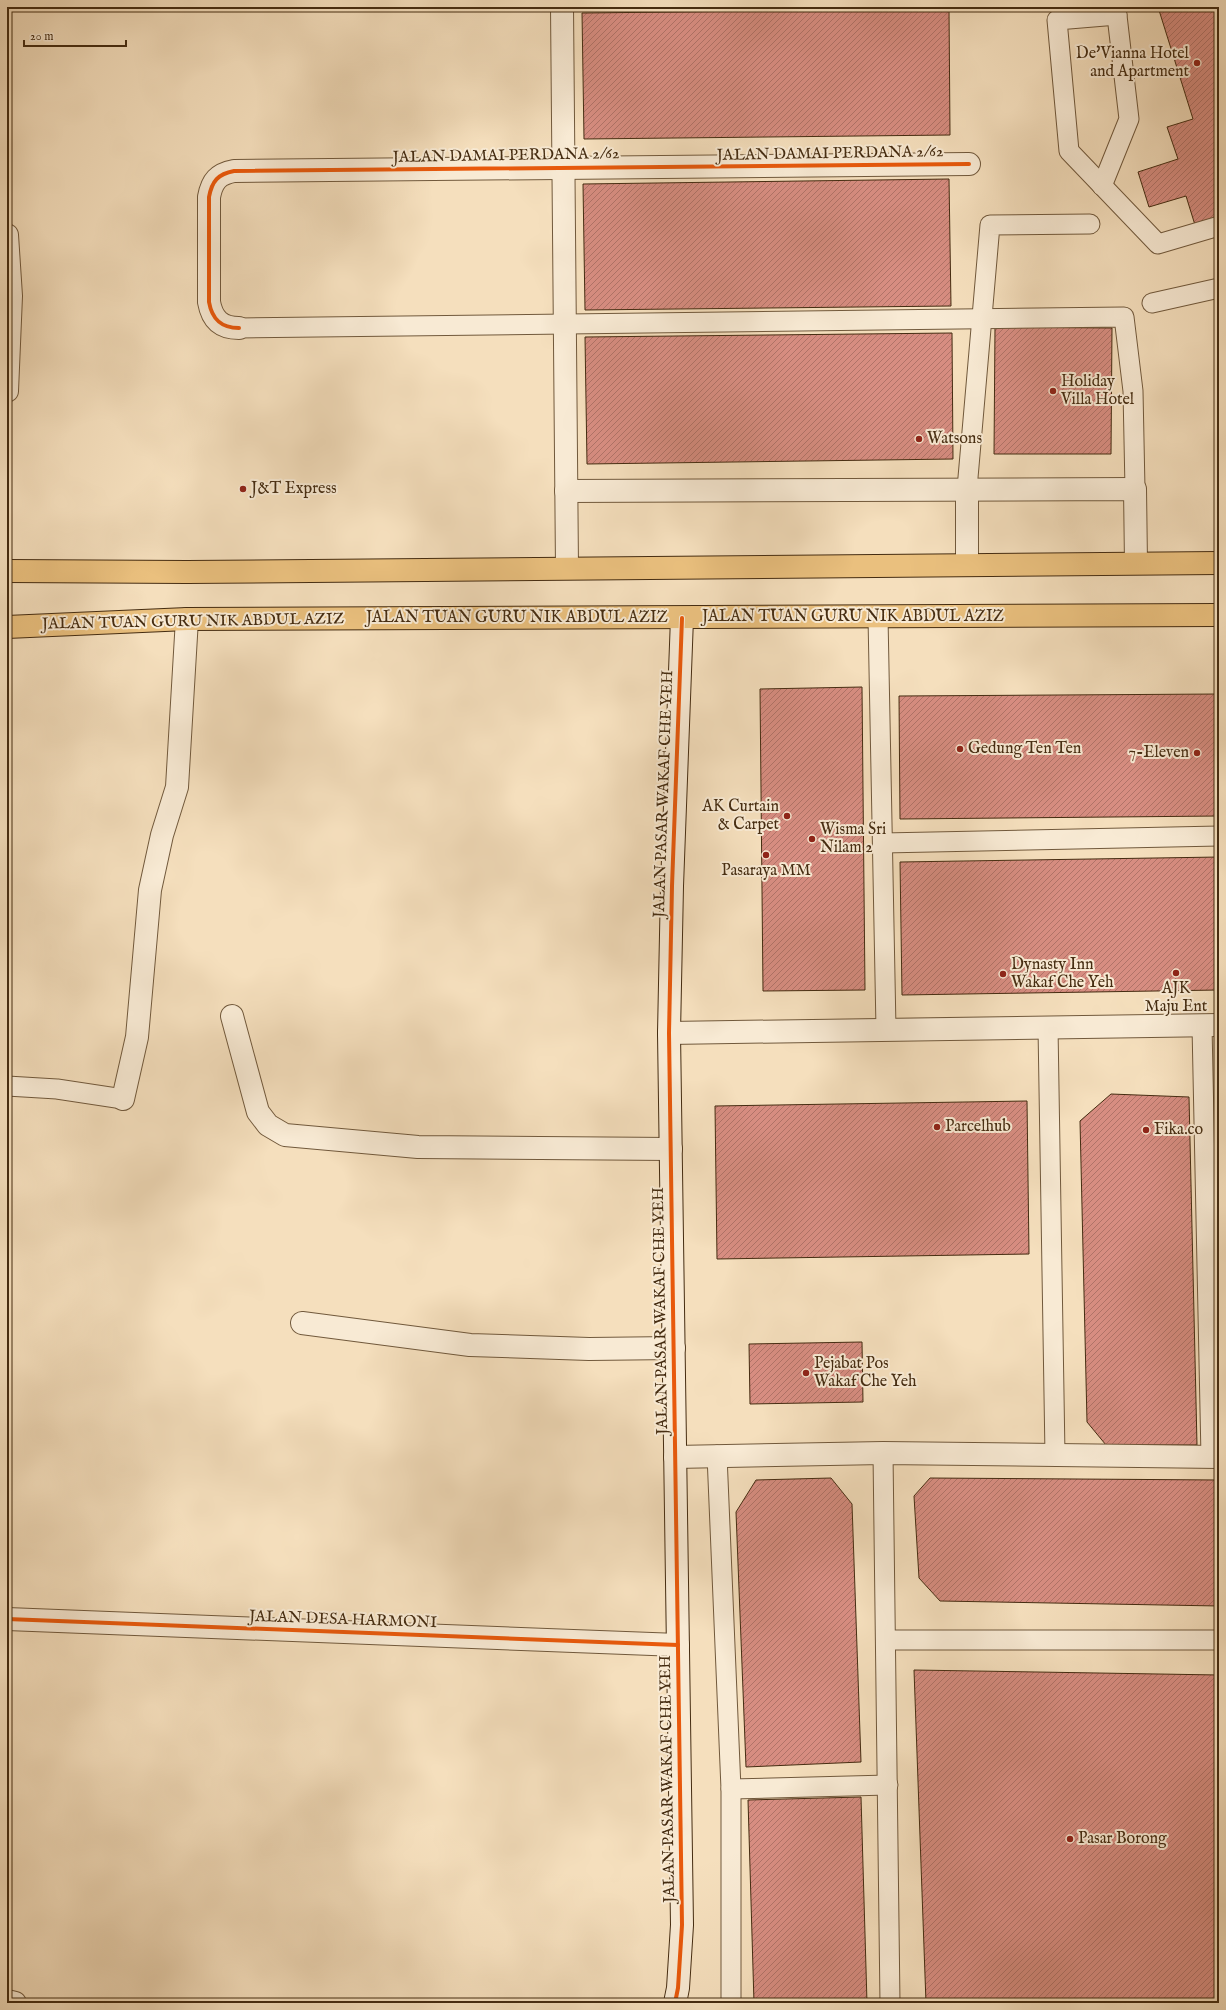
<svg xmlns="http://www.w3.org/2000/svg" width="1226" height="2010" font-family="'IM FELL English',serif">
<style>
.building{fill:url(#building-hatch);stroke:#452c11}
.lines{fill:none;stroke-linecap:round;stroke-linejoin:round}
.lane-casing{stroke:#71593c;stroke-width:21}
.street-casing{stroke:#71593c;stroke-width:24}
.secondary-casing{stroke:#452c11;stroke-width:24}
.primary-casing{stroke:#452c11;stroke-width:24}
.lane{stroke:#f8ead4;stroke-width:19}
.street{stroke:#f8ead4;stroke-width:22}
.secondary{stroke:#f8ead4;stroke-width:22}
.primary{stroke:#eac07e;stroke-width:22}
.cycleway-casing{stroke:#f8ead4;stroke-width:6}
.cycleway{stroke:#e8590c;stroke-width:4}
.poi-dot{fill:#8f2418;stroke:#f8ead4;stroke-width:1.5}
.labels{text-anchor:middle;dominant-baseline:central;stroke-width:4;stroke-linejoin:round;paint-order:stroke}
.poi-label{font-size:16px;fill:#452c11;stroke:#f8ead4;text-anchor:start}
.street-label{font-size:16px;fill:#452c11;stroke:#f8ead4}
</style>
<defs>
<pattern id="building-hatch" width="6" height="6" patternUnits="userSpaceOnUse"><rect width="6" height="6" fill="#d78d81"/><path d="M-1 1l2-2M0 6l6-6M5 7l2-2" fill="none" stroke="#b07368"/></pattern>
</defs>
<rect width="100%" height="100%" fill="#f5dfbd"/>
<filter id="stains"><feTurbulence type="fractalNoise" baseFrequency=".005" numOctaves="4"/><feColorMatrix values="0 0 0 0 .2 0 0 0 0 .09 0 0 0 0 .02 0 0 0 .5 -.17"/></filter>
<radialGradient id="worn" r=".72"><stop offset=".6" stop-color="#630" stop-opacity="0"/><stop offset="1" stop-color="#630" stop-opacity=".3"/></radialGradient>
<g class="building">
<path d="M 1158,7 L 1219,7 L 1219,217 L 1195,225 L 1186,196 L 1149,207 L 1138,172 L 1178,159 L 1167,127 L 1193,119 Z"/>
<path d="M 949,9 L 950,135 L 584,139 L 582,13 Z"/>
<path d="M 949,179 L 951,306 L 585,310 L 583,184 Z"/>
<path d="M 995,327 L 1112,328 L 1111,454 L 994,454 Z"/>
<path d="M 952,333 L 953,459 L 587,464 L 585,337 Z"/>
<path d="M 862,687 L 865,990 L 763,991 L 760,689 Z"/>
<path d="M 1219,694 L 1219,816 L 900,819 L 899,696 Z"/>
<path d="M 1219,857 L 1219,990 L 902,995 L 900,862 Z"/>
<path d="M 1111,1094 L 1189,1097 L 1197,1445 L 1106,1445 L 1087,1422 L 1080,1121 Z"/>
<path d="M 1027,1101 L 1029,1254 L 717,1259 L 715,1106 Z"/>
<path d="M 862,1342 L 863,1402 L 750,1404 L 749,1344 Z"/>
<path d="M 831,1478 L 852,1504 L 861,1762 L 746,1767 L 736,1512 L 756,1480 Z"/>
<path d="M 930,1478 L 1219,1480 L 1219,1606 L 940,1601 L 919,1578 L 914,1496 Z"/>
<path d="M 914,1670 L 1219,1675 L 1219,2003 L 926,2003 Z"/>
<path d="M 861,1797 L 867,2003 L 754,2003 L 748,1800 Z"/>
</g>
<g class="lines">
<g class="lane-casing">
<g id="lane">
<path d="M 1117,15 L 1057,20 L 1069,151 L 1158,244 L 1219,226"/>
<path d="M 1102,186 L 1129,119 L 1116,7"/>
<path d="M 1152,303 L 1219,288"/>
<path d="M 239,328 L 1124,317 L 1133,391 L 1135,489"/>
<path d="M 967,489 L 990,225 L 1090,224"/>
<path d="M 878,617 L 886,1029"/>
<path d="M 883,843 L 1219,836"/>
<path d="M 1202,1026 L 1211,1457"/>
<path d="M 1048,1027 L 1055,1455"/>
<path d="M 7,1086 L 57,1089 L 123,1099"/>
<path d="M 883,1453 L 890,2003"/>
<path d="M 717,1455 L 731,1789 L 731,2003"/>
<path d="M 886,1640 L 1219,1640"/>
<path d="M 731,1789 L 888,1785"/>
</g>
</g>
<g class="street-casing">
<g id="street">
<path d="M 562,7 L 567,568"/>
<path d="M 7,235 L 11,296 L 7,391"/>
<path d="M 239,328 C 221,328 212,319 209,302 L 209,197 C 212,181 218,174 234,171 L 969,164"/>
<path d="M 967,489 L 967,565"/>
<path d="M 566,491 L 1135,489 L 1136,563"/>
<path d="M 232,1016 L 258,1112 L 268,1125 L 285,1135 L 418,1147 L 671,1149"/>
<path d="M 669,1033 L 1219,1025"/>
<path d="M 123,1099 L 137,1037 L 150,890 L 162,835 L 177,787 L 187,619"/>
<path d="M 302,1323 L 470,1345 L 589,1349 L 674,1348"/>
<path d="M 675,1457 L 883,1453 L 1219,1457"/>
<path d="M 7,1619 L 678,1645"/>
<path d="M 7,2001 L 15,2003"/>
</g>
</g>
<g class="secondary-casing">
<path id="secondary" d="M 675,2003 L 678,1988 L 682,1925 L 669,1033 L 672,886 L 682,618"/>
</g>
<g class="primary-casing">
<g id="primary">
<path d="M 7,571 L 187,572 L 1219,563"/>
<path d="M 7,627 L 187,619 L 1219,615"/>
</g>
</g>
<use href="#lane" class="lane"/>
<use href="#street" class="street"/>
<use href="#secondary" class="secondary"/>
<use href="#primary" class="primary"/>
<g class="cycleway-casing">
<g id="cycleway">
<path d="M 239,328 C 221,328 212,319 209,302 L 209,197 C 212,181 218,174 234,171 L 969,164"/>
<path d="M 7,1619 L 678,1645"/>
<path d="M 675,2003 L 678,1988 L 682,1925 L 669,1033 L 672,886 L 682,618"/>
</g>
</g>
<use href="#cycleway" class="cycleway"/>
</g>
<g class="poi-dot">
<circle cx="1197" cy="63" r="4"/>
<circle cx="1053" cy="391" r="4"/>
<circle cx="919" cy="439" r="4"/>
<circle cx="243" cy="489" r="4"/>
<circle cx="960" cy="749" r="4"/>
<circle cx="1197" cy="753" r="4"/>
<circle cx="787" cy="816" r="4"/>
<circle cx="812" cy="839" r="4"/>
<circle cx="766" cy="855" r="4"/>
<circle cx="1176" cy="973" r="4"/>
<circle cx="1003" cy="974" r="4"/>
<circle cx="937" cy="1127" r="4"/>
<circle cx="1146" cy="1130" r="4"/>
<circle cx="806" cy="1373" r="4"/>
<circle cx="1070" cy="1839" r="4"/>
</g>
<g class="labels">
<g class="poi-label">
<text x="1189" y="54" text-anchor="end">De'Vianna Hotel<tspan x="1189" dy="18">and Apartment</tspan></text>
<text x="1061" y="382">Holiday<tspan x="1061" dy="18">Villa Hotel</tspan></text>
<text x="927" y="439">Watsons</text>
<text x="251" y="489">J&amp;T Express</text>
<text x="968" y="749">Gedung Ten Ten</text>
<text x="1189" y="753" text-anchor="end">7-Eleven</text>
<text x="779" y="807" text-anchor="end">AK Curtain<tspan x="779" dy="18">&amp; Carpet</tspan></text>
<text x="820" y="830">Wisma Sri<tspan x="820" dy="18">Nilam 2</tspan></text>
<text x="766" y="871" text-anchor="middle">Pasaraya MM</text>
<text x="1011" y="965">Dynasty Inn<tspan x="1011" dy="18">Wakaf Che Yeh</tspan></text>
<text x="1176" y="989" text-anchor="middle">AJK<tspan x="1176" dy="18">Maju Ent</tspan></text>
<text x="945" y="1127">Parcelhub</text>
<text x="1154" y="1130">Fika.co</text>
<text x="814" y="1364">Pejabat Pos<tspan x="814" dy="18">Wakaf Che Yeh</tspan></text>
<text x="1078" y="1839">Pasar Borong</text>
</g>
<g class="street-label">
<text transform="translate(830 154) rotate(-1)">JALAN DAMAI PERDANA 2/62</text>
<text transform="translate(506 156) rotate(-1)">JALAN DAMAI PERDANA 2/62</text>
<text x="853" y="617">JALAN TUAN GURU NIK ABDUL AZIZ</text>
<text x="517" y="618">JALAN TUAN GURU NIK ABDUL AZIZ</text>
<text transform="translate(193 622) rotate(-1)">JALAN TUAN GURU NIK ABDUL AZIZ</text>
<text transform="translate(664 794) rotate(-88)">JALAN PASAR WAKAF CHE YEH</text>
<text transform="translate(661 1311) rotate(-91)">JALAN PASAR WAKAF CHE YEH</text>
<text transform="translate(343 1620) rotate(2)">JALAN DESA HARMONI</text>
<text transform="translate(668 1779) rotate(-91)">JALAN PASAR WAKAF CHE YEH</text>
</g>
</g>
<rect width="1226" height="2010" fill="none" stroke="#f5dfbd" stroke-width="24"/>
<rect x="8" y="8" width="1210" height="1994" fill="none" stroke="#452c11" stroke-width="2"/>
<rect x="12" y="12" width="1202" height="1986" fill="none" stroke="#452c11"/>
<path d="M24 40v6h102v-6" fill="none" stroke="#452c11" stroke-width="2"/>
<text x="30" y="40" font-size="12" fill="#452c11" stroke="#f8ead4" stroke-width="3" paint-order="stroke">20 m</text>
<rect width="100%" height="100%" filter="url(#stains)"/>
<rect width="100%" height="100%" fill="url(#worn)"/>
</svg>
